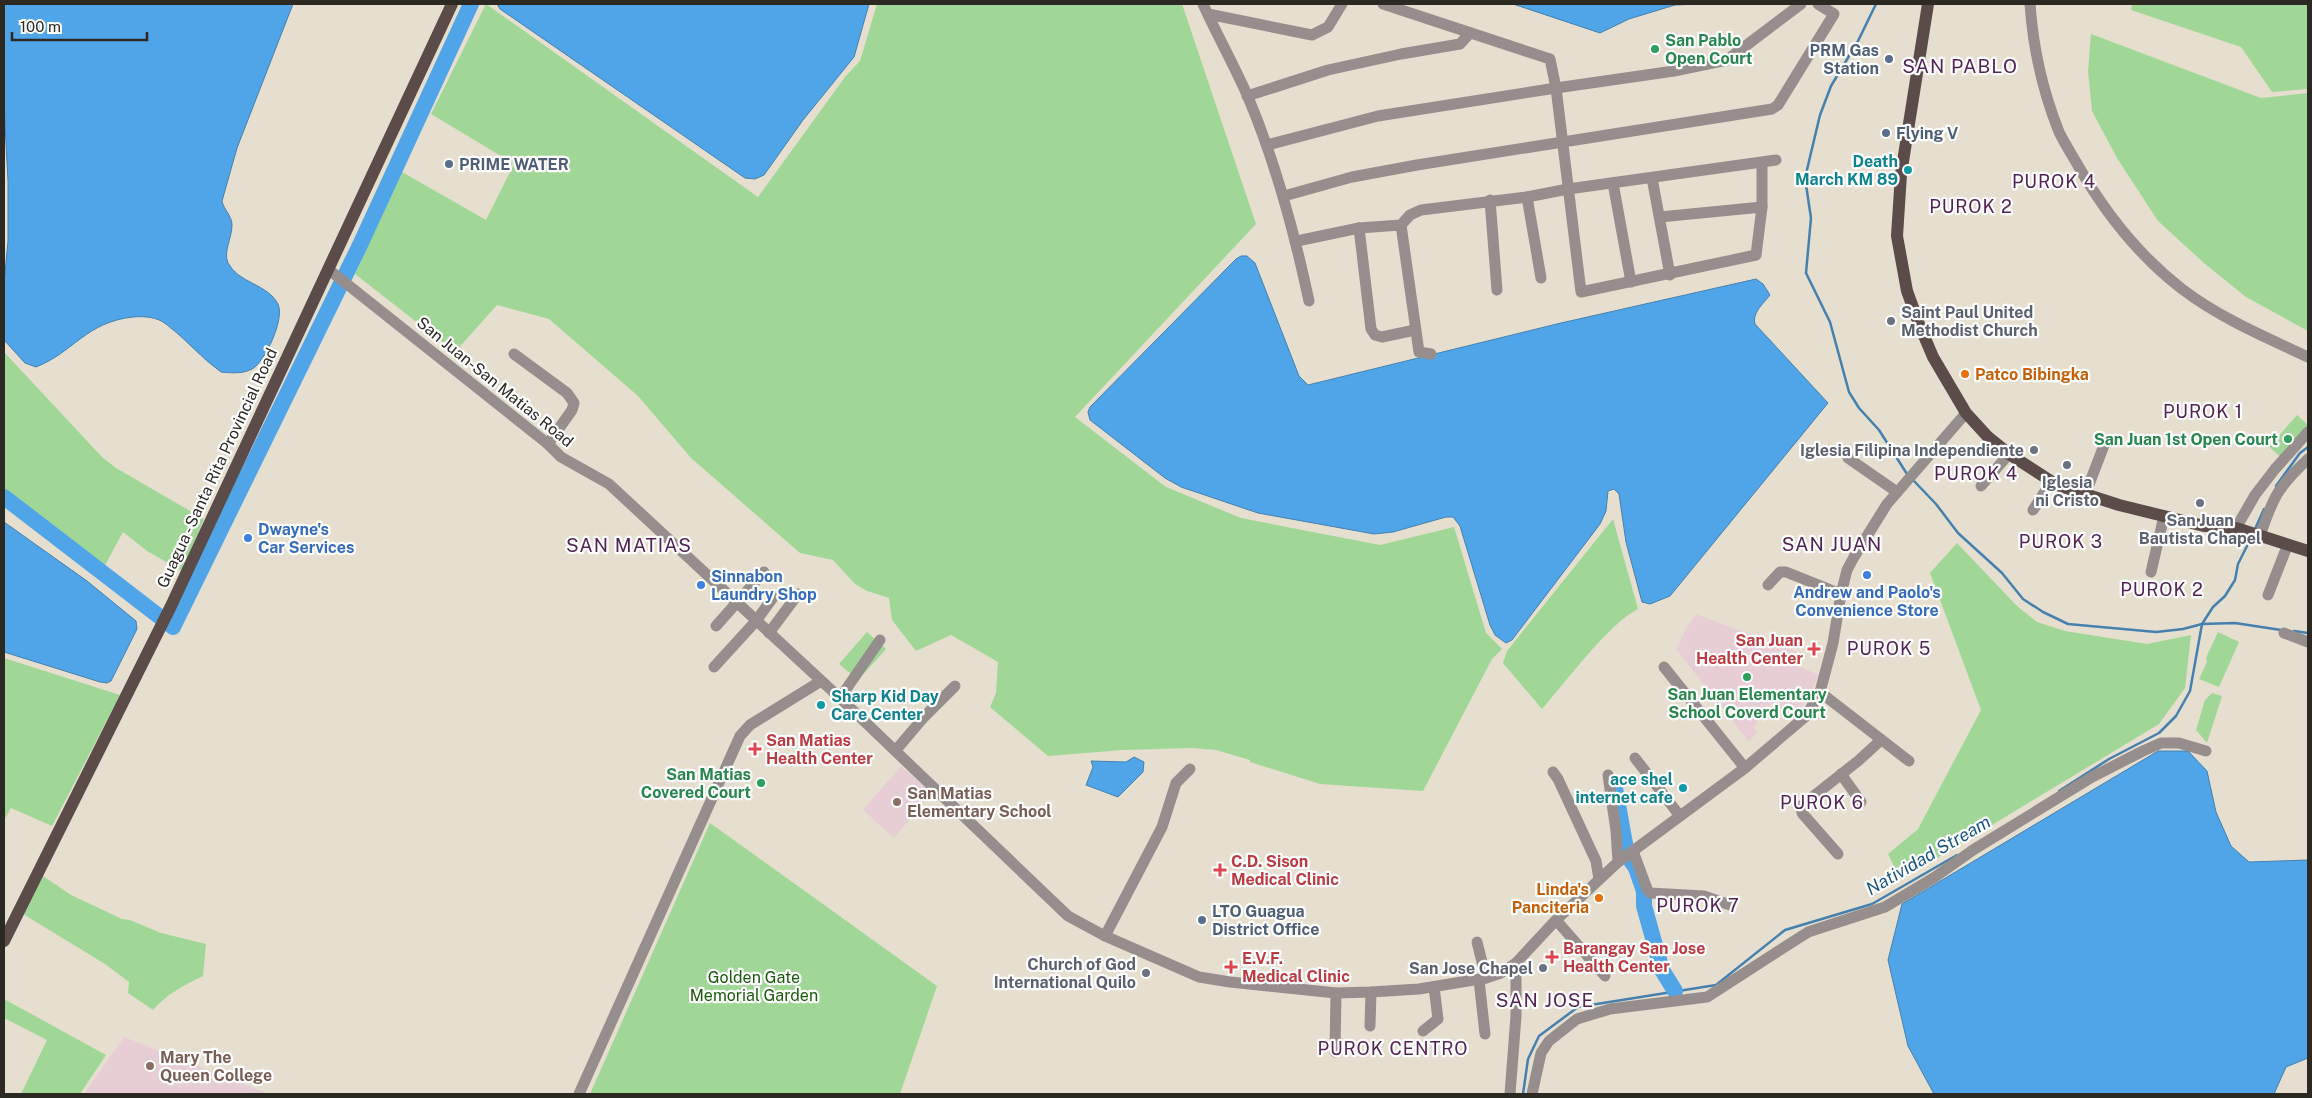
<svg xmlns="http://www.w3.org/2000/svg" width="2312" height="1098" font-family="'Public Sans',sans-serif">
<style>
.education{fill:#e7ced5}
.green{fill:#a0d797}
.water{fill:#50a5e9;stroke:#4580ae}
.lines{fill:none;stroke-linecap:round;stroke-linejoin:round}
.stream{stroke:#4580ae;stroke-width:2.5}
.river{stroke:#50a5e9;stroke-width:16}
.minor{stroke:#968e8d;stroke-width:11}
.major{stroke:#5b4c4a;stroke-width:12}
.leisure-dot{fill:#2e9e5b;stroke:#fff;stroke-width:2}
.service-dot{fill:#5c6f8a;stroke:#fff;stroke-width:2}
.culture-dot{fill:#0f9aa8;stroke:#fff;stroke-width:2}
.worship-dot{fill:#6b7280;stroke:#fff;stroke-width:2}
.food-dot{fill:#e8710a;stroke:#fff;stroke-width:2}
.shop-dot{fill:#3f7fe0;stroke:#fff;stroke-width:2}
.health-dot{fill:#e0444e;stroke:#fff;stroke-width:2}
.education-dot{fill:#8d6e63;stroke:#fff;stroke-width:2}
.labels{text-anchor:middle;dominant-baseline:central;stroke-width:4.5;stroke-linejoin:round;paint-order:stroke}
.leisure-label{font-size:16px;font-weight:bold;fill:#27864d;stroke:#fff;text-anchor:end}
.service-label{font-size:16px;font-weight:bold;fill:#4e5e75;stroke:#fff;text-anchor:start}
.culture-label{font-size:16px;font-weight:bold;fill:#0d838f;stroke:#fff;text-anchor:end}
.worship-label{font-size:16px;font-weight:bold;fill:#5b616d;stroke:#fff;text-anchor:end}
.food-label{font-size:16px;font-weight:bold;fill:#c56008;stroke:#fff;text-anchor:start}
.street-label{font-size:16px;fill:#2c2923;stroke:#fff}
.shop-label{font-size:16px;font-weight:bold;fill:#366cbe;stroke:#fff;text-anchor:start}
.health-label{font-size:16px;font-weight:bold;fill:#be3a42;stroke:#fff;text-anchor:start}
.education-label{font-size:16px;font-weight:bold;fill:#785e54;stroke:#fff;text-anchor:start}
.park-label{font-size:16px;fill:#195b0b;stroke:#fff}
.neighbourhood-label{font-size:18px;letter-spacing:1px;fill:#522354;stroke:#fff}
.water-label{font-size:18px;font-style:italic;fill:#195683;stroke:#fff}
.quarter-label{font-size:19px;letter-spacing:1px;fill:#522354;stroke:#fff}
</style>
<rect width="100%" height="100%" fill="#e6dfcf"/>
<g class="education">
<path d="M 1696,614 L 1803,654 L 1798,666 L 1819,675 L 1796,718 L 1772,702 L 1753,728 L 1757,732 L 1749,742 L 1676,649 L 1686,628 Z"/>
<path d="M 901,766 L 932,793 L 894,838 L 863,810 Z"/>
<path d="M 124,1037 L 269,1094 L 84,1094 Z"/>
</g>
<g class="green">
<path d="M 486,4 L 758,197 L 845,77 L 860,61 L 877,4 L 1182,4 L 1256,224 L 1075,417 L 1166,487 L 1241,518 L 1380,545 L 1454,527 L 1486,633 L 1502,649 L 1492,659 L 1423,791 L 1320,784 L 1250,762 L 1250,760 L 1216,750 L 1192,748 L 1123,750 L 1048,756 L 990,707 L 996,693 L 998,662 L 951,635 L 916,651 L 892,620 L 889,598 L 867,591 L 855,584 L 833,560 L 800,553 L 691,458 L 638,396 L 549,319 L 497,305 L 455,352 L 355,274 L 402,172 L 486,220 L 514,164 L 431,114 Z"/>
<path d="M 2132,4 L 2308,4 L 2308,89 L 2272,92 L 2241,47 L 2131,10 Z"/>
<path d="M 2091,34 L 2261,98 L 2308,93 L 2308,331 L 2246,297 L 2205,264 L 2158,221 L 2117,158 L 2092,111 L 2088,71 Z"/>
<path d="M 4,352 L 102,457 L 116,468 L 204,519 L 182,571 L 147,551 L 123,532 L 104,567 L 4,494 Z"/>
<path d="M 2297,415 L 2308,425 L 2308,431 L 2283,459 L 2269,447 Z"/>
<path d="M 1613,519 L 1638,609 C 1609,623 1565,683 1542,709 L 1503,663 L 1507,651 Z"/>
<path d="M 1957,543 L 2017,606 L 2037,622 L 2065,631 L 2147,644 L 2191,635 L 2185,688 L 2159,724 L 1901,880 L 1888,854 L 1918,829 L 1981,710 L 1930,573 Z"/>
<path d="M 867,632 L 886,649 L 858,680 L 839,664 Z"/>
<path d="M 2218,632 L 2239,642 L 2219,687 L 2199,679 L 2207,662 L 2206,658 Z"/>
<path d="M 4,658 L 120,695 L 52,826 L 11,808 L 4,820 Z"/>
<path d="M 2212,693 L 2222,696 L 2207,743 L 2196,730 L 2205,700 Z"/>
<path d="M 710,823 L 937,986 L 900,1094 L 590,1094 Z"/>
<path d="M 43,876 L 71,895 L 122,919 L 130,920 L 161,933 L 206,944 L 203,976 C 184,985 167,994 153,1010 L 128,993 L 129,982 L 105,964 L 23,914 Z"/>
<path d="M 4,999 L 106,1055 L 80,1094 L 21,1094 L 47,1040 L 4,1018 Z"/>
</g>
<g class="water">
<path d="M 4,4 L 293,4 L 237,148 L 222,201 C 224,210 232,216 232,225 C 232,238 223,252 228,263 C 238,283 268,284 278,304 C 285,319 265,362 252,369 C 243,374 231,373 221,372 C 201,358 186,339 166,324 C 157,317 145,316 133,317 C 86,322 74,352 36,367 L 25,363 L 4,340 L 4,284 L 8,241 L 8,181 L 4,106 Z"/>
<path d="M 497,4 L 869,4 L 854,57 L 803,120 L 764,175 L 755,179 L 745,178 L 500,9 Z"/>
<path d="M 1513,4 L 1701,4 L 1675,5 L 1629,19 L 1600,33 Z"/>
<path d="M 1241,256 L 1247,256 L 1255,263 L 1299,376 L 1308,385 L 1561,323 L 1756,279 L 1763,284 L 1770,295 C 1763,304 1752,313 1755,324 L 1828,403 L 1670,596 L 1650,604 L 1642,602 L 1626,542 L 1619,494 L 1614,489 L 1608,491 L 1606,511 L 1600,524 L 1512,640 L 1506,643 L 1495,635 L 1490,625 L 1460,526 L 1453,517 L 1446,517 L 1393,532 L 1374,534 L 1258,513 L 1181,487 L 1165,478 L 1090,420 L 1088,412 L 1090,407 L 1236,259 Z"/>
<path d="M 4,522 L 87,581 L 136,621 L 137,629 L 111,681 L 107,683 L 100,682 L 4,652 Z"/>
<path d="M 2158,751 L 2188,751 L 2207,771 L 2216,812 L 2231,846 L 2249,862 L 2308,860 L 2308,1058 L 2286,1067 L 2274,1094 L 1934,1094 L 1908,1046 L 1888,960 L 1902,904 Z"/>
<path d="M 1134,757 L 1144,762 L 1143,772 L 1118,797 L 1086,785 L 1093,767 L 1091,761 L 1126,762 Z"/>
</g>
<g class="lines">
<g class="stream">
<path d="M 1876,4 L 1858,41 L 1831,86 L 1820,115 L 1805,178 L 1811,218 L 1806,273 L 1830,322 L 1849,392 L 1859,408 L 1879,430 L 1907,474"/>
<path d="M 1913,480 L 1936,504 L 1958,533 L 2002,573 L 2023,599 L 2043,612 L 2068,624 L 2156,632 L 2183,629 L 2202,624 L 2235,623 L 2281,630"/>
<path d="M 2276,486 L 2300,453 L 2308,447"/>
<path d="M 2255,529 L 2264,509"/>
<path d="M 2294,631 L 2308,633"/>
<path d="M 2059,791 L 2109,759 L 2159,733 L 2176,716 L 2190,691 L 2202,624 L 2213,607 L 2225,596 L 2235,580 L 2238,564 L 2252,536"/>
<path d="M 1523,1094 L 1528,1059 L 1539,1036 L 1578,1007 L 1716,985 L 1785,930 L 1872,904 L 1957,855"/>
</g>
<g class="river">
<path d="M 4,497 L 173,627 L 360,245 L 471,4"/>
<path d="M 1615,788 L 1627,855 L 1636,868 L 1644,891 L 1644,906 L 1662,970 L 1675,991"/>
</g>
<g class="minor">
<path d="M 1203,4 C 1217,35 1234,65 1248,97 C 1276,163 1294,231 1309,301"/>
<path d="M 1383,4 L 1550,59 L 1556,88 L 1581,292 L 1756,255 L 1762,207 L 1660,217"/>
<path d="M 2030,4 C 2033,47 2043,92 2059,132 C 2064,142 2070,152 2076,162 C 2103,210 2138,255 2182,289 C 2220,318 2265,337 2308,357"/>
<path d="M 1208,14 L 1312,35 L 1328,27 L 1342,4"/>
<path d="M 1247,96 L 1328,70 L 1401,54 L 1460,44 L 1470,33"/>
<path d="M 1267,145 L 1378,116 L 1556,88 L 1674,71 L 1727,60 L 1801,4"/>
<path d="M 1762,163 L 1762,207"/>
<path d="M 1652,178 L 1670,275"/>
<path d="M 1613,183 L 1631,282"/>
<path d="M 1284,196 L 1352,177 L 1417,165 L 1772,109 L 1778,105 L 1834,14 L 1818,4"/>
<path d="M 1527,197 L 1541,278"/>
<path d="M 1490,200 L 1497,290"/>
<path d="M 1401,225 L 1419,352 L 1431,354"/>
<path d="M 1359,228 L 1371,329 L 1375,335 L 1382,337 L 1415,330"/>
<path d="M 1297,241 L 1359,228 L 1401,225 L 1410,215 L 1421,210 L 1527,197 L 1568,189 L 1776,160"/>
<path d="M 328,269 L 548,444 L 561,457 L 609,484 L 840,698 L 1068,916 L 1105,936 L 1199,977 L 1230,982 L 1336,993 L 1371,992 L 1419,989 L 1486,978 L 1501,973 L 1516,963 L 1556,920 L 1618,862 L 1745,768 L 1806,716 L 1820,692 L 1833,643 L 1841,594 L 1847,570 L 1854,557 L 1887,504 L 1966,413"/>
<path d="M 514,354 L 567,393 L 574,403 L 572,410 L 548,444"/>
<path d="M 1848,458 L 1897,492"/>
<path d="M 1981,486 L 2009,454"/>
<path d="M 2085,495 L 2106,440"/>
<path d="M 2033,510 L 2051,482"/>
<path d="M 2236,528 L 2255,495 L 2275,469 L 2308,432"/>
<path d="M 2260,536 C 2273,497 2278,487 2308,459"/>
<path d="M 2151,572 L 2164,516"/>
<path d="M 1768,585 L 1780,572 L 1786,572 L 1841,594"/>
<path d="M 2268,595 L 2288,544"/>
<path d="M 716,626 L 764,572"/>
<path d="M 769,633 L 798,594"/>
<path d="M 2284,633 L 2308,642"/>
<path d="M 714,667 L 756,621 L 774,596"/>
<path d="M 1664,667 L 1745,768"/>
<path d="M 1820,692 L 1909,761"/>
<path d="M 840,698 L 880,640"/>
<path d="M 896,750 L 924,717 L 955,686"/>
<path d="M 1635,758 L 1680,816"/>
<path d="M 1553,772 L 1558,779 L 1596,861 L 1599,879"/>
<path d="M 1841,774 L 1861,802"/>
<path d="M 1608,775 L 1616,831 L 1618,862"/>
<path d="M 1633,851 L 1647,889 L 1650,893 L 1704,896 L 1730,905"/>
<path d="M 1838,854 L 1802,813 L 1801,806 L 1858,761 L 1881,740"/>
<path d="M 1556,920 L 1605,976"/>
<path d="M 1105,936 L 1162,827 L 1176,783 L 1190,769"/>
<path d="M 1477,942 L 1486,978"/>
<path d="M 1479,980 L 1485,1034"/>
<path d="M 1370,1026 L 1371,992"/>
<path d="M 1423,1031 L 1438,1019 L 1434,987"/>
<path d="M 1335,1052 L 1336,993"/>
<path d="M 579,1094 L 740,736 L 750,725 L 821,681"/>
<path d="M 1510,1094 L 1516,1016 L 1516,963"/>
<path d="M 1532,1094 L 1541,1053 L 1549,1041 L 1577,1019 L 1610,1009 L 1707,997 L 1808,932 L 1885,907 L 1935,877 L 1973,850 L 2092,777 L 2143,751 L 2161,743 L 2179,743 L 2206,751"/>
</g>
<g class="major">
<path d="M 1928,4 L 1901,174 L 1897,236 L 1907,291 L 1919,324 L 1933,357 L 1966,413 L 1988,437 L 2009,454 L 2057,485 L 2119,505 L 2204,526 L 2236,528 L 2308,551"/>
<path d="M 4,941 L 171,606 L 452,4"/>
</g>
</g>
<g class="leisure-dot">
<circle cx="1655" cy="49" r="5"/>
<circle cx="2288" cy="439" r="5"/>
<circle cx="1747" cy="677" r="5"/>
<circle cx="761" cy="783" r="5"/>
</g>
<g class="service-dot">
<circle cx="1889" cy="59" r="5"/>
<circle cx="1886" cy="133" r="5"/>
<circle cx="449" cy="164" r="5"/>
<circle cx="1202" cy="920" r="5"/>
</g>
<g class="culture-dot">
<circle cx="1908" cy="170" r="5"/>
<circle cx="821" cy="705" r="5"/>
<circle cx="1683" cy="788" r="5"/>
</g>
<g class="worship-dot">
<circle cx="1891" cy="321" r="5"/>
<circle cx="2034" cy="450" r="5"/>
<circle cx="2067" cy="465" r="5"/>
<circle cx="2200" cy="503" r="5"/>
<circle cx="1543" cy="968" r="5"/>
<circle cx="1146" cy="973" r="5"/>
</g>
<g class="food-dot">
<circle cx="1965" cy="374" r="5"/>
<circle cx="1599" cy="898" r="5"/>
</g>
<g class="shop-dot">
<circle cx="248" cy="538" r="5"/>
<circle cx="1867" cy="575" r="5"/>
<circle cx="701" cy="585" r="5"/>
</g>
<g class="health-dot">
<path d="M1811.5 641.5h5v5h5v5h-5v5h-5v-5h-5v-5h5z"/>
<path d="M752.5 741.5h5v5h5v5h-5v5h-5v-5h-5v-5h5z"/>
<path d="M1217.5 862.5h5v5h5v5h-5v5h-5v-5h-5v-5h5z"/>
<path d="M1549.5 949.5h5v5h5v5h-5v5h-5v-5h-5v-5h5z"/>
<path d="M1228.5 959.5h5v5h5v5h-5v5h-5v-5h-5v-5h5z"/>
</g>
<g class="education-dot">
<circle cx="897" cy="802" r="5"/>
<circle cx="150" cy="1066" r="5"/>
</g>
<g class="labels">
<g class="leisure-label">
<text x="1665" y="40" text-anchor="start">San Pablo<tspan x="1665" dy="18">Open Court</tspan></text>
<text x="2278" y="439">San Juan 1st Open Court</text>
<text x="1747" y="694" text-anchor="middle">San Juan Elementary<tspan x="1747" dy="18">School Coverd Court</tspan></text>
<text x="751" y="774">San Matias<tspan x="751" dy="18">Covered Court</tspan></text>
</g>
<g class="service-label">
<text x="1879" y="50" text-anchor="end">PRM Gas<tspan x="1879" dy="18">Station</tspan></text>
<text x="1896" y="133">Flying V</text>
<text x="459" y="164">PRIME WATER</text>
<text x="1212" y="911">LTO Guagua<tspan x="1212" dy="18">District Office</tspan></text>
</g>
<g class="culture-label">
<text x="1898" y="161">Death<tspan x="1898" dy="18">March KM 89</tspan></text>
<text x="831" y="696" text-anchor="start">Sharp Kid Day<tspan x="831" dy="18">Care Center</tspan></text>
<text x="1673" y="779">ace shel<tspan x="1673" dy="18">internet cafe</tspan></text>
</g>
<g class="worship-label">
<text x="1901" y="312" text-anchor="start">Saint Paul United<tspan x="1901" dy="18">Methodist Church</tspan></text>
<text x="2024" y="450">Iglesia Filipina Independiente</text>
<text x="2067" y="482" text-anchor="middle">Iglesia<tspan x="2067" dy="18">ni Cristo</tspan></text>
<text x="2200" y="520" text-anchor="middle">San Juan<tspan x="2200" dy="18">Bautista Chapel</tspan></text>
<text x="1136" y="964">Church of God<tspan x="1136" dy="18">International Quilo</tspan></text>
<text x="1533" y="968">San Jose Chapel</text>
</g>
<g class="food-label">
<text x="1975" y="374">Patco Bibingka</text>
<text x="1589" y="889" text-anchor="end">Linda's<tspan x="1589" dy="18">Panciteria</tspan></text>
</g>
<g class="street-label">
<text transform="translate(495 382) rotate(39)">San Juan-San Matias Road</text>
<text transform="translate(217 468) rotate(-65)">Guagua - Santa Rita Provincial Road</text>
</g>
<g class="shop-label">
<text x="258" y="529">Dwayne's<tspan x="258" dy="18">Car Services</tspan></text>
<text x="711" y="576">Sinnabon<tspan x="711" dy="18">Laundry Shop</tspan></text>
<text x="1867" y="592" text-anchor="middle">Andrew and Paolo's<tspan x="1867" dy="18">Convenience Store</tspan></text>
</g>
<g class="health-label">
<text x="1803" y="640" text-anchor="end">San Juan<tspan x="1803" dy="18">Health Center</tspan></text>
<text x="766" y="740">San Matias<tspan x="766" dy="18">Health Center</tspan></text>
<text x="1231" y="861">C.D. Sison<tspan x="1231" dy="18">Medical Clinic</tspan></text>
<text x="1563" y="948">Barangay San Jose<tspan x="1563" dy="18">Health Center</tspan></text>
<text x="1242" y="958">E.V.F.<tspan x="1242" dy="18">Medical Clinic</tspan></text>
</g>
<g class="education-label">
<text x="907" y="793">San Matias<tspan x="907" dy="18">Elementary School</tspan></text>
<text x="160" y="1057">Mary The<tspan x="160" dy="18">Queen College</tspan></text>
</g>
<g class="park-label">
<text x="754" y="977">Golden Gate<tspan x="754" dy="18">Memorial Garden</tspan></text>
</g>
<g class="neighbourhood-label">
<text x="2054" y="181">PUROK 4</text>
<text x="1971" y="206">PUROK 2</text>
<text x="2203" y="411">PUROK 1</text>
<text x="1976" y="473">PUROK 4</text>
<text x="2061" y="541">PUROK 3</text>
<text x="2162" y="589">PUROK 2</text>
<text x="1889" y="648">PUROK 5</text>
<text x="1822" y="802">PUROK 6</text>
<text x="1698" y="905">PUROK 7</text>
<text x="1393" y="1048">PUROK CENTRO</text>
</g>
<g class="water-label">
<text transform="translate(1928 855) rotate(-30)">Natividad Stream</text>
</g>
<g class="quarter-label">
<text x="1960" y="66">SAN PABLO</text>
<text x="1832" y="544">SAN JUAN</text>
<text x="629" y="545">SAN MATIAS</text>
<text x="1545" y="1000">SAN JOSE</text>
</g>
</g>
<rect width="2312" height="1098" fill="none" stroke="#2c2923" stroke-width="10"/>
<path d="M12 32v8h135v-8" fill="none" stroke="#2c2923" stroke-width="2.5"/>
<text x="20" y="32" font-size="15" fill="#2c2923" stroke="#ffffff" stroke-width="4" paint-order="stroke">100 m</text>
</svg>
